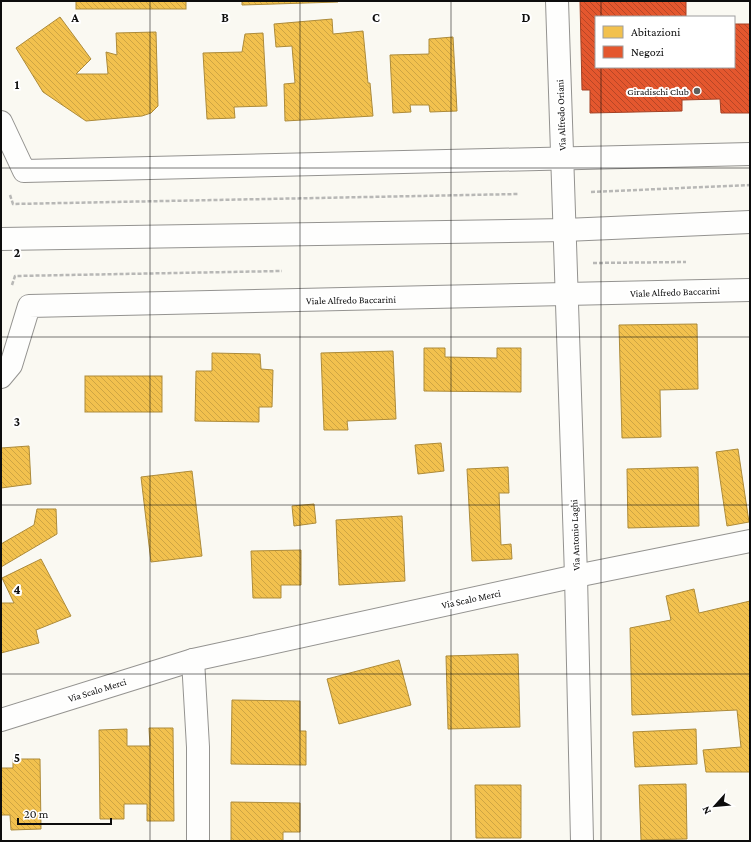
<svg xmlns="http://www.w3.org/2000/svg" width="751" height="842" font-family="'Crimson Pro',serif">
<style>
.homes{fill:url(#homes-back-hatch);stroke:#ad8b3a}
.shops{fill:url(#shops-back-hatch);stroke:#a44124}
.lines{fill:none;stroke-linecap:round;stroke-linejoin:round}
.street-casing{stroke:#949390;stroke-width:24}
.path{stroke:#b8b8b6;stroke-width:2.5;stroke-dasharray:4 2;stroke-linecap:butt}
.street{stroke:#fefefd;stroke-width:22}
.grid{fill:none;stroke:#0d0d0d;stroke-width:1;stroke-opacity:0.55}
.poi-dot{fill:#60605d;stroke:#fff;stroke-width:1.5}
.labels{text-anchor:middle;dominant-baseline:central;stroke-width:4;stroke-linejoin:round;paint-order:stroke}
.poi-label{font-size:10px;fill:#0d0d0d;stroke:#fff;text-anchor:end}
.street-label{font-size:10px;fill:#0d0d0d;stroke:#fff}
.grid-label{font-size:13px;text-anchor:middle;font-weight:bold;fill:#0d0d0d;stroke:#fff;stroke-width:4;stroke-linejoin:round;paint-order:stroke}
</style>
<defs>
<pattern id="homes-back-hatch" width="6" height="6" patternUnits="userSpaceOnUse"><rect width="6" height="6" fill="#f2c14e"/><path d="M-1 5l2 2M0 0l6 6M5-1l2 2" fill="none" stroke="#cea543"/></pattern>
<pattern id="shops-back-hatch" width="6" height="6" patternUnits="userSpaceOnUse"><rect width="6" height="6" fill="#e4572e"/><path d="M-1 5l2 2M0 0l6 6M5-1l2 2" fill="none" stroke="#b74626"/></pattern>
</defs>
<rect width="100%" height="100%" fill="#faf9f2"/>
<g class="homes">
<rect x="76" y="1" width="110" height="8"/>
<path d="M 242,1 L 338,1 L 338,2 L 242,5 Z"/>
<path d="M 60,17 L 91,59 L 76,74 L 108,74 L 106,52 L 117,55 L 116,33 L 156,32 L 158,106 L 151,113 L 142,116 L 86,121 L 43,92 L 16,48 Z"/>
<path d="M 332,19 L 333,34 L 363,31 L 368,83 L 370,83 L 373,116 L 285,121 L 284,84 L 295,83 L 292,46 L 276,47 L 274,24 Z"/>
<path d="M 263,33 L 267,106 L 234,107 L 235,118 L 207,119 L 203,53 L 242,52 L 245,34 Z"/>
<path d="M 453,37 L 457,111 L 430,112 L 429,105 L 410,105 L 411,112 L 393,113 L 390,55 L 429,54 L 429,39 Z"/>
<path d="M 697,324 L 698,389 L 660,390 L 661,437 L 622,438 L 619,325 Z"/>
<path d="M 424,348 L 445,348 L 445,357 L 497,358 L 497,348 L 521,348 L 521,392 L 424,391 Z"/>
<path d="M 393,351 L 396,419 L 347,421 L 348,430 L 324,430 L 321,353 Z"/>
<path d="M 212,353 L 260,354 L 261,369 L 273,370 L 272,407 L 259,407 L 259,422 L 195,421 L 196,371 L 212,371 Z"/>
<rect x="85" y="376" width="77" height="36"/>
<path d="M 441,443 L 444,471 L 418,474 L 415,445 Z"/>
<path d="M 29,446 L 31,484 L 1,488 L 1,448 Z"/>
<path d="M 738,449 L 749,522 L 727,526 L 716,452 Z"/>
<path d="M 508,467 L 509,493 L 499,493 L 501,545 L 511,544 L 512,559 L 472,561 L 467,469 Z"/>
<path d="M 698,467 L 699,526 L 628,528 L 627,469 Z"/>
<path d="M 192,471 L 202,556 L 151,562 L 141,477 Z"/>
<path d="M 314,504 L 316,523 L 294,526 L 292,506 Z"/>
<path d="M 37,509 L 56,509 L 57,534 L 1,567 L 1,544 L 34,525 Z"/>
<path d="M 402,516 L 405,581 L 339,585 L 336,520 Z"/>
<path d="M 301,550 L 301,585 L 281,585 L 281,598 L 253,598 L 251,551 Z"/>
<path d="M 41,559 L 71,616 L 36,630 L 39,643 L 1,653 L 1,603 L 14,603 L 2,578 Z"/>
<path d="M 694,589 L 699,613 L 750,601 L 750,772 L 706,772 L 703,750 L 741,747 L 737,710 L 632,715 L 630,628 L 671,620 L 666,596 Z"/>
<path d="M 518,654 L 520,727 L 448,729 L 446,656 Z"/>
<path d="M 399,660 L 411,705 L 339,724 L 327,679 Z"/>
<path d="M 232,700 L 300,701 L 300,731 L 306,731 L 306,765 L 231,764 Z"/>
<path d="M 149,728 L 173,728 L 174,821 L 147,821 L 147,804 L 124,804 L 124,819 L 100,819 L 99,730 L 127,729 L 127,746 L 150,746 Z"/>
<path d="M 696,729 L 697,764 L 635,767 L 633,732 Z"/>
<path d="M 13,759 L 40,759 L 41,829 L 11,830 L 10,815 L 1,815 L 1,768 L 13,768 Z"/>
<path d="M 686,784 L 687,839 L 641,840 L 639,785 Z"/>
<path d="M 475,785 L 521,785 L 521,838 L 476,838 Z"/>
<path d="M 231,802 L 300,803 L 300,832 L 283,832 L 283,841 L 231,841 Z"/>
</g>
<path class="shops" d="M 580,1 L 686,1 L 686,17 L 596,17 L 596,67 L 734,67 L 734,24 L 750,24 L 750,113 L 721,113 L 720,99 L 682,100 L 682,111 L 590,113 L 590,90 L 582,90 Z"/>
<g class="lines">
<g class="street-casing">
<g id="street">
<path d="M 557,1 L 576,576 L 582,841"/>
<path d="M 1,122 L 24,171 L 750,154"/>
<path d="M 1,239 L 565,230 L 750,222"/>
<path d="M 1,377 L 11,365 L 29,306 L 750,290"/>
<path d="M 193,660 L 198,747 L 198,841"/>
<path d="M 1,720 L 193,660 L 576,576 L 750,541"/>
</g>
</g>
<g class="path">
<path d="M 591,192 L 750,185"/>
<path d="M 10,195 L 13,204 L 519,194"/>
<path d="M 593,263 L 686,262"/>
<path d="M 12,285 L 15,276 L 282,271"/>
</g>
<use href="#street" class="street"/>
</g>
<path class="grid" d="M 150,1 L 150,841M 300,1 L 300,841M 451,1 L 451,841M 601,1 L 601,17M 601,67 L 601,841M 1,168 L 750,168M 1,337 L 750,337M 1,505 L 750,505M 1,674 L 750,674"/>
<circle class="poi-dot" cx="697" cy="91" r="4"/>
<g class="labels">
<g class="poi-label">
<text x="689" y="91">Giradischi Club</text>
</g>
<g class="street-label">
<text transform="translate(561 115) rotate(-92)">Via Alfredo Oriani</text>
<text transform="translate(675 292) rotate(-2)">Viale Alfredo Baccarini</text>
<text transform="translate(351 300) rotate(-1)">Viale Alfredo Baccarini</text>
<text transform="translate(575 535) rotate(-92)">Via Antonio Laghi</text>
<text transform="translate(471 599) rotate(-12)">Via Scalo Merci</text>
<text transform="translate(97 690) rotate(-17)">Via Scalo Merci</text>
</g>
</g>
<g class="grid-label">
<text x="75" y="22">A</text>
<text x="225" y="22">B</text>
<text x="376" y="22">C</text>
<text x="526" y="22">D</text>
<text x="17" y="89">1</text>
<text x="17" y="257">2</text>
<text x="17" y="426">3</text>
<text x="17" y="594">4</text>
<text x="17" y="762">5</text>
</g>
<rect width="751" height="842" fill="none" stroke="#0d0d0d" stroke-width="4"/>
<rect x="595" y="16" width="140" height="52" fill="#ffffff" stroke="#9e9e9e"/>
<rect x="603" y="26" width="20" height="12" fill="#f2c14e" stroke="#9e9e9e"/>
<text x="631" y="36" font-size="12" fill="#0d0d0d">Abitazioni</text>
<rect x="603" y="46" width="20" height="12" fill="#e4572e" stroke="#9e9e9e"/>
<text x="631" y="56" font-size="12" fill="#0d0d0d">Negozi</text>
<g transform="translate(715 806) rotate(243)" stroke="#ffffff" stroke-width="3" paint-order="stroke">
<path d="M0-3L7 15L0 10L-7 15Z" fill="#0d0d0d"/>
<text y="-6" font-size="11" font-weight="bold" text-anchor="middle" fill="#0d0d0d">N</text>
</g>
<path d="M18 818v6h93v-6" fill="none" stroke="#0d0d0d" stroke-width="2"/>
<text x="24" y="818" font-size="12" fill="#0d0d0d" stroke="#ffffff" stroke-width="3" paint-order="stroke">20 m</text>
</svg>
